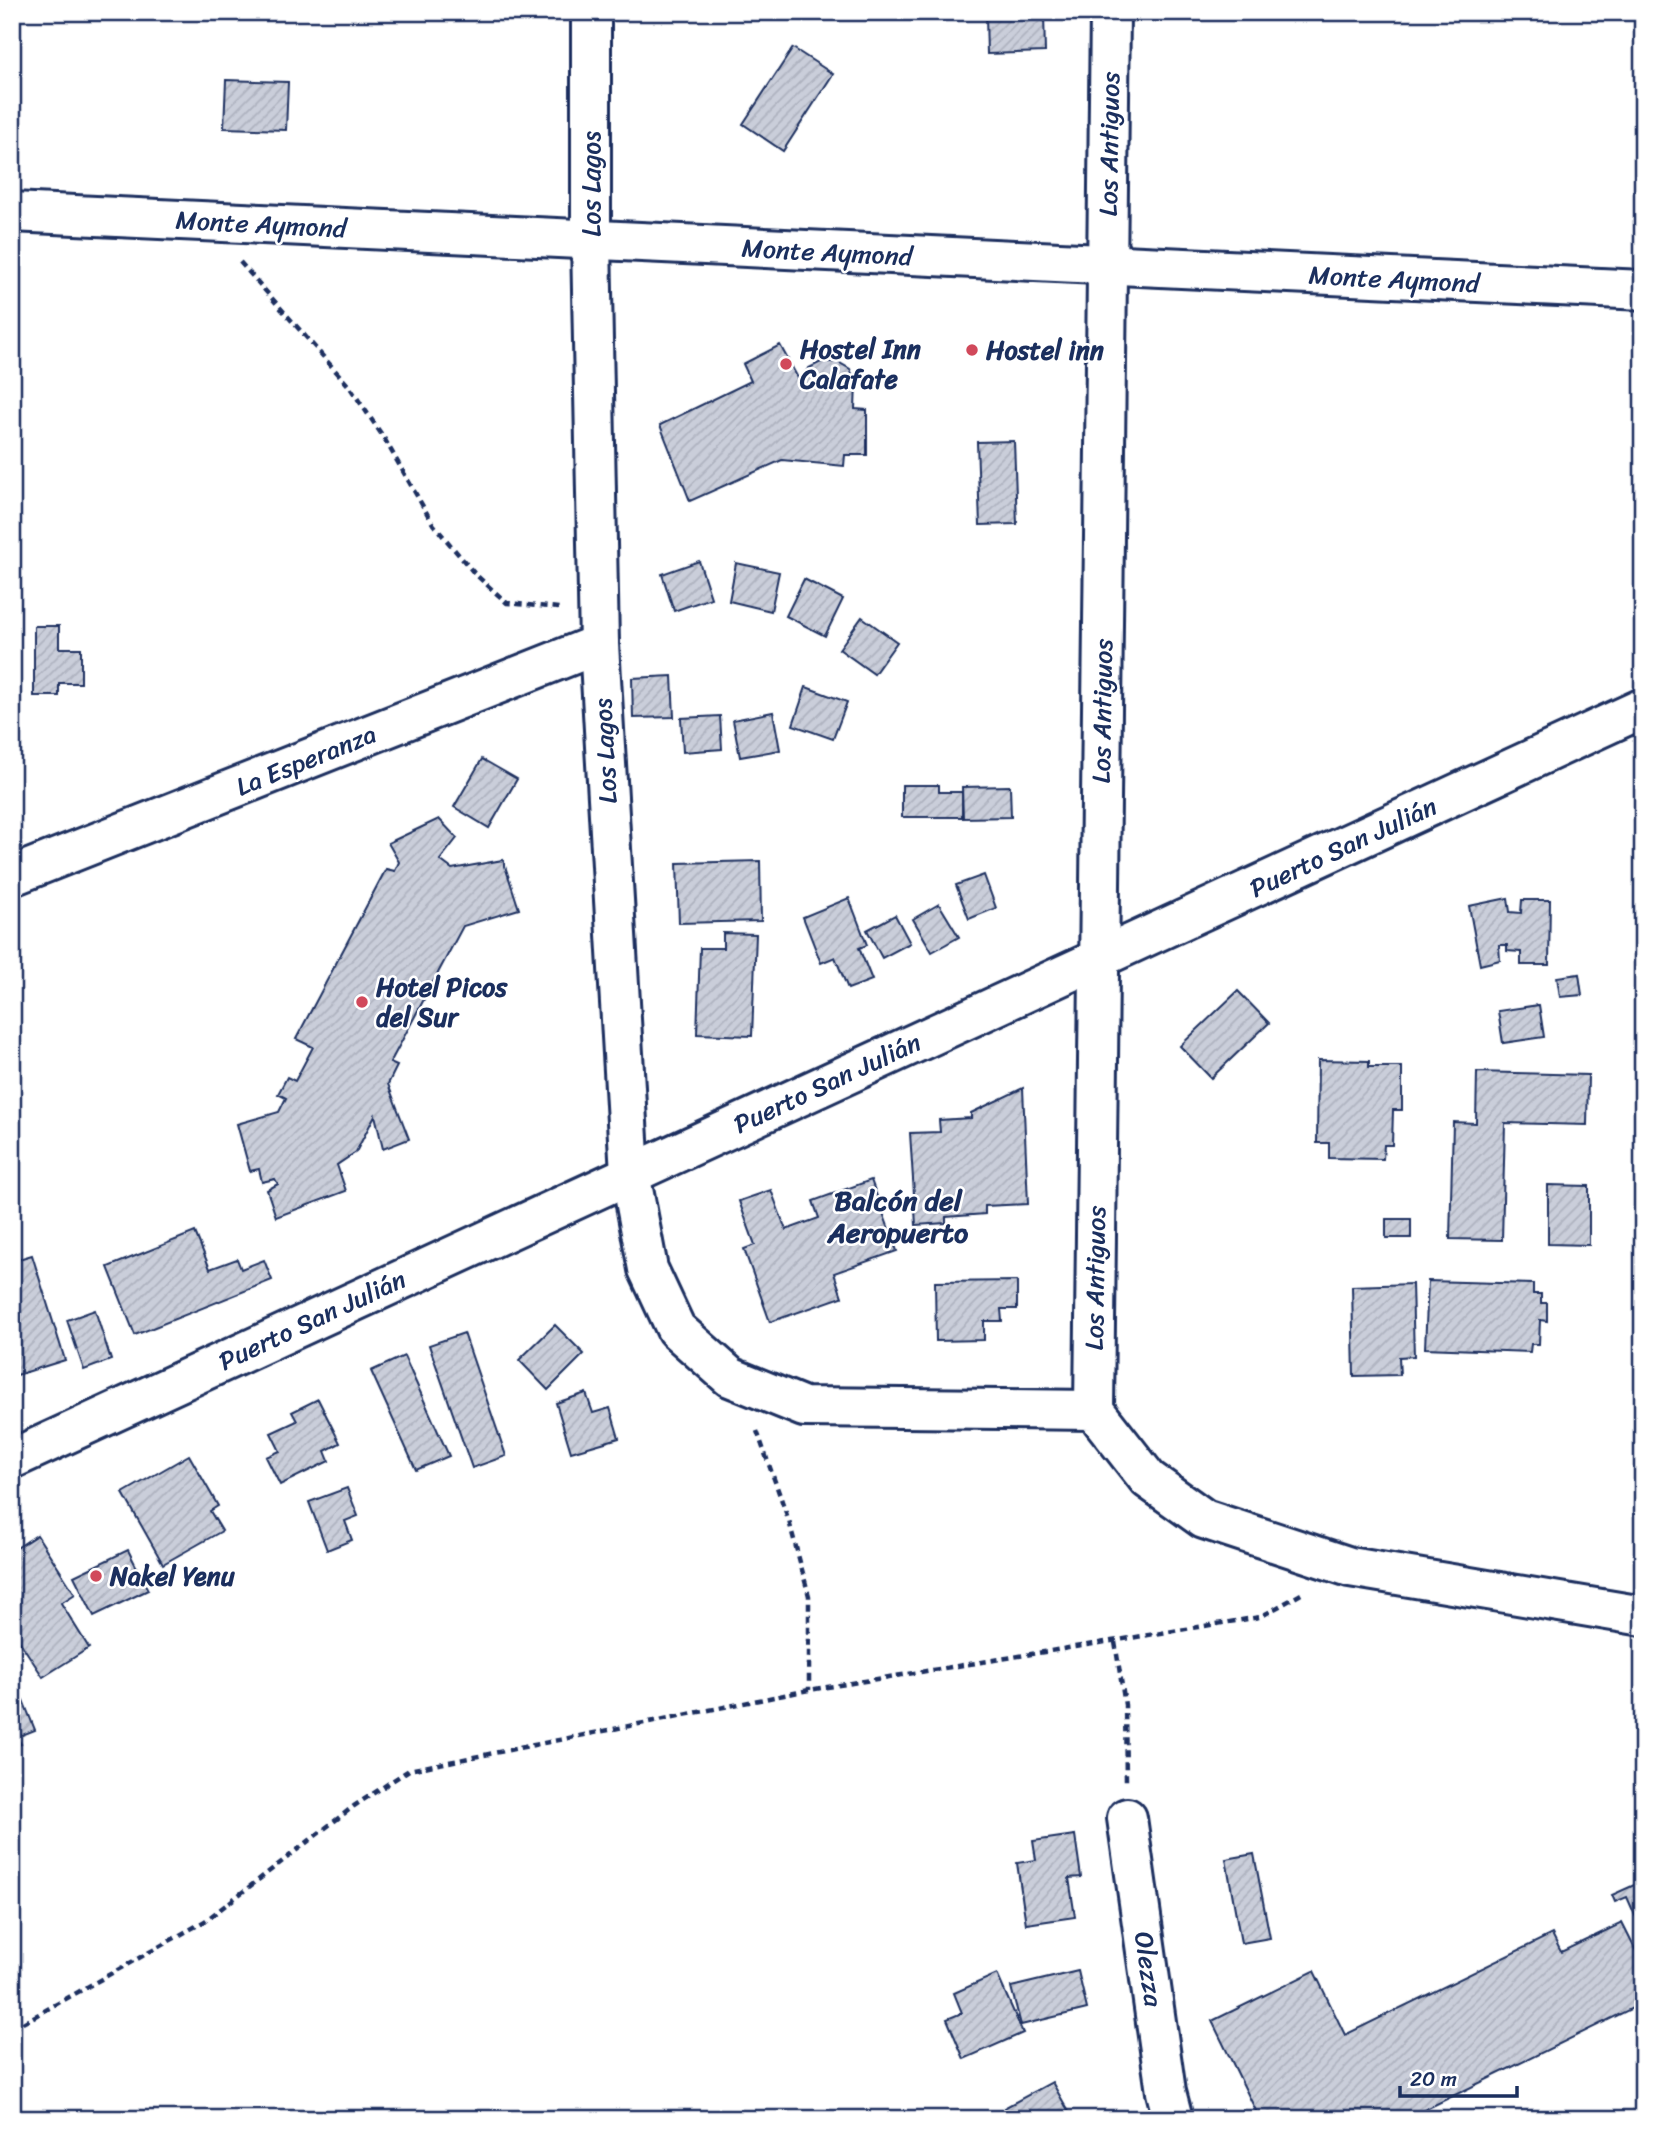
<svg xmlns="http://www.w3.org/2000/svg" width="1655" height="2131" font-family="Sriracha,sans-serif">
<style>
.building{fill:url(#building-hatch);stroke:#1b2f5e;stroke-width:2}
.lines{fill:none;stroke-linecap:round;stroke-linejoin:round}
.minor-casing{stroke:#1b2f5e;stroke-width:44}
.path{stroke:#1b2f5e;stroke-width:4.5;stroke-dasharray:7 5;stroke-linecap:butt}
.minor{stroke:#fff;stroke-width:38}
.poi-dot{fill:#d1495b;stroke:#fff;stroke-width:2.5}
.labels{text-anchor:middle;dominant-baseline:central;stroke-width:5;stroke-linejoin:round;paint-order:stroke}
.street-label{font-size:26px;fill:#1b2f5e;stroke:#fff}
.poi-label{font-size:26px;font-weight:bold;fill:#1b2f5e;stroke:#fff;text-anchor:start}
.neighbourhood-label{font-size:28px;font-weight:bold;fill:#1b2f5e;stroke:#fff}
</style>
<defs>
<pattern id="building-hatch" width="6" height="6" patternUnits="userSpaceOnUse" patternTransform="scale(1.75)"><rect width="6" height="6" fill="#caceda"/><path d="M-1 1l2-2M0 6l6-6M5 7l2-2" fill="none" stroke="#adb1be"/></pattern>
</defs>
<rect width="100%" height="100%" fill="#fff"/>
<filter id="ink" filterUnits="userSpaceOnUse"><feTurbulence type="fractalNoise" baseFrequency=".0143" numOctaves="2"/><feDisplacementMap in="SourceGraphic" scale="14" xChannelSelector="R" yChannelSelector="G"/><feConvolveMatrix kernelMatrix="1 2 1 2 8 2 1 2 1" color-interpolation-filters="sRGB"/></filter>
<g filter="url(#ink)">
<g class="building">
<path d="M 1044,14 L 1045,52 L 987,54 L 986,15 Z"/>
<path d="M 793,48 L 833,74 L 783,151 L 743,124 Z"/>
<path d="M 226,80 L 288,82 L 286,130 L 224,128 Z"/>
<path d="M 780,345 L 799,380 L 809,368 L 821,362 L 838,362 L 850,369 L 856,384 L 855,409 L 867,410 L 867,455 L 845,455 L 844,466 L 782,460 L 690,501 L 660,425 L 751,381 L 743,364 Z"/>
<path d="M 1014,441 L 1017,524 L 980,525 L 977,442 Z"/>
<path d="M 699,561 L 711,598 L 674,611 L 662,574 Z"/>
<path d="M 736,563 L 779,572 L 771,611 L 729,601 Z"/>
<path d="M 804,579 L 843,599 L 825,636 L 786,616 Z"/>
<path d="M 862,617 L 897,642 L 874,674 L 839,649 Z"/>
<path d="M 34,626 L 59,626 L 59,648 L 81,648 L 81,683 L 59,683 L 59,696 L 34,696 Z"/>
<path d="M 672,676 L 674,717 L 633,718 L 632,678 Z"/>
<path d="M 806,687 L 847,702 L 833,739 L 793,725 Z"/>
<path d="M 773,712 L 780,750 L 740,757 L 733,720 Z"/>
<path d="M 720,716 L 722,749 L 683,752 L 681,718 Z"/>
<path d="M 482,759 L 517,779 L 489,828 L 454,807 Z"/>
<path d="M 902,785 L 939,785 L 939,792 L 962,792 L 962,817 L 902,817 Z"/>
<path d="M 1010,786 L 1011,817 L 963,818 L 962,787 Z"/>
<path d="M 439,819 L 457,838 L 440,860 L 452,869 L 503,860 L 519,909 L 463,926 L 390,1063 L 397,1066 L 388,1084 L 409,1139 L 383,1149 L 375,1115 L 356,1152 L 337,1165 L 346,1191 L 276,1217 L 267,1190 L 278,1184 L 275,1179 L 262,1182 L 259,1169 L 250,1171 L 237,1124 L 279,1112 L 286,1098 L 278,1094 L 287,1077 L 295,1081 L 313,1047 L 296,1039 L 386,869 L 395,871 L 399,862 L 388,843 Z"/>
<path d="M 760,861 L 761,921 L 679,923 L 677,863 Z"/>
<path d="M 984,875 L 996,908 L 969,919 L 956,885 Z"/>
<path d="M 849,898 L 867,945 L 859,948 L 872,980 L 848,989 L 835,957 L 821,963 L 803,917 Z"/>
<path d="M 1508,898 L 1510,912 L 1521,913 L 1522,900 L 1550,900 L 1549,965 L 1521,965 L 1521,952 L 1507,951 L 1507,945 L 1499,945 L 1500,960 L 1480,965 L 1469,906 Z"/>
<path d="M 939,904 L 959,937 L 932,952 L 913,919 Z"/>
<path d="M 895,915 L 910,943 L 882,958 L 867,930 Z"/>
<path d="M 723,933 L 756,934 L 752,1036 L 697,1034 L 700,948 L 723,948 Z"/>
<path d="M 1579,974 L 1582,995 L 1560,997 L 1557,977 Z"/>
<path d="M 1238,991 L 1269,1023 L 1211,1078 L 1180,1046 Z"/>
<path d="M 1539,1005 L 1544,1037 L 1503,1043 L 1498,1011 Z"/>
<path d="M 1318,1060 L 1369,1061 L 1369,1067 L 1402,1067 L 1402,1110 L 1393,1110 L 1392,1145 L 1384,1145 L 1383,1159 L 1329,1158 L 1329,1143 L 1317,1143 Z"/>
<path d="M 1477,1072 L 1588,1075 L 1587,1125 L 1505,1123 L 1502,1240 L 1450,1239 L 1453,1122 L 1476,1123 Z"/>
<path d="M 1023,1088 L 1028,1204 L 985,1206 L 985,1214 L 946,1217 L 946,1223 L 916,1225 L 910,1133 L 940,1132 L 939,1120 L 971,1118 L 971,1113 Z"/>
<path d="M 871,1180 L 897,1251 L 834,1273 L 842,1297 L 770,1322 L 744,1249 L 755,1245 L 739,1201 L 771,1190 L 786,1230 L 819,1218 L 813,1201 Z"/>
<path d="M 1548,1185 L 1589,1186 L 1589,1245 L 1548,1244 Z"/>
<rect x="1386" y="1219" width="25" height="19"/>
<path d="M 195,1232 L 210,1269 L 237,1259 L 241,1269 L 264,1260 L 272,1280 L 135,1335 L 108,1267 Z"/>
<path d="M 32,1255 L 65,1360 L 17,1375 L 12,1361 L 12,1261 Z"/>
<path d="M 1017,1281 L 1017,1309 L 1001,1309 L 1002,1321 L 984,1321 L 984,1340 L 936,1341 L 935,1282 Z"/>
<path d="M 1428,1281 L 1533,1284 L 1533,1294 L 1541,1294 L 1541,1303 L 1547,1303 L 1547,1321 L 1540,1320 L 1539,1344 L 1531,1344 L 1530,1352 L 1425,1348 Z"/>
<path d="M 1412,1284 L 1414,1356 L 1399,1357 L 1400,1375 L 1354,1376 L 1352,1286 Z"/>
<path d="M 95,1310 L 111,1360 L 84,1370 L 67,1320 Z"/>
<path d="M 555,1325 L 584,1354 L 548,1390 L 519,1360 Z"/>
<path d="M 464,1333 L 506,1456 L 472,1468 L 429,1345 Z"/>
<path d="M 404,1356 L 449,1456 L 416,1470 L 371,1371 Z"/>
<path d="M 586,1393 L 593,1413 L 610,1408 L 619,1438 L 571,1452 L 556,1403 Z"/>
<path d="M 318,1399 L 340,1443 L 325,1451 L 329,1461 L 280,1485 L 266,1457 L 280,1451 L 271,1433 L 297,1421 L 292,1412 Z"/>
<path d="M 189,1455 L 218,1506 L 210,1511 L 222,1531 L 163,1564 L 123,1493 Z"/>
<path d="M 347,1488 L 358,1516 L 345,1521 L 352,1540 L 327,1550 L 309,1502 Z"/>
<path d="M 37,1535 L 75,1594 L 61,1603 L 89,1648 L 43,1677 L 14,1633 L 12,1635 L 12,1551 Z"/>
<path d="M 128,1550 L 148,1590 L 94,1616 L 74,1576 Z"/>
<path d="M 23,1700 L 35,1730 L 17,1737 L 21,1744 L 12,1748 L 12,1705 Z"/>
<path d="M 1075,1835 L 1081,1877 L 1069,1878 L 1075,1917 L 1026,1924 L 1017,1863 L 1036,1860 L 1033,1841 Z"/>
<path d="M 1254,1854 L 1270,1938 L 1241,1943 L 1226,1859 Z"/>
<path d="M 1643,1881 L 1643,1933 L 1627,1897 L 1615,1902 L 1612,1895 Z"/>
<path d="M 1622,1923 L 1643,1965 L 1643,2003 L 1420,2112 L 1423,2119 L 1260,2119 L 1212,2021 L 1314,1971 L 1345,2035 L 1552,1934 L 1561,1952 Z"/>
<path d="M 1078,1971 L 1087,2009 L 1021,2025 L 1011,1987 Z"/>
<path d="M 997,1974 L 1023,2033 L 964,2059 L 947,2019 L 962,2013 L 954,1993 Z"/>
<path d="M 1052,2082 L 1073,2119 L 1010,2119 L 1004,2108 Z"/>
</g>
<g class="lines">
<g class="minor-casing">
<g id="minor">
<path d="M 591,12 L 591,240 L 599,644 L 630,1173 L 648,1269 L 676,1329 L 730,1377 L 804,1407 L 1094,1410 L 1148,1479 L 1204,1519 L 1350,1567 L 1643,1616"/>
<path d="M 12,212 L 1643,290"/>
<path d="M 12,876 L 599,644"/>
<path d="M 1094,1410 L 1110,12"/>
<path d="M 12,1459 L 1643,708"/>
<path d="M 1127,1818 L 1166,2092 L 1173,2119"/>
</g>
</g>
<g class="path">
<path d="M 240,262 L 349,386 L 384,438 L 433,524 L 474,573 L 507,603 L 559,608"/>
<path d="M 757,1431 L 789,1521 L 809,1596 L 809,1690"/>
<path d="M 1115,1642 L 1125,1705 L 1126,1781"/>
<path d="M 12,2029 L 205,1921 L 354,1806 L 409,1770 L 809,1690 L 1260,1617 L 1303,1593"/>
</g>
<use href="#minor" class="minor"/>
</g>
</g>
<g class="poi-dot">
<circle cx="972" cy="350" r="7"/>
<circle cx="786" cy="364" r="7"/>
<circle cx="362" cy="1002" r="7"/>
<circle cx="96" cy="1576" r="7"/>
</g>
<g class="labels">
<g class="street-label">
<text transform="translate(1109 144) rotate(-89)">Los Antiguos</text>
<text transform="translate(591 184) rotate(-90)">Los Lagos</text>
<text transform="translate(261 224) rotate(3)">Monte Aymond</text>
<text transform="translate(827 252) rotate(3)">Monte Aymond</text>
<text transform="translate(1394 279) rotate(3)">Monte Aymond</text>
<text transform="translate(1102 711) rotate(-89)">Los Antiguos</text>
<text transform="translate(605 751) rotate(-93)">Los Lagos</text>
<text transform="translate(306 760) rotate(-22)">La Esperanza</text>
<text transform="translate(1343 847) rotate(-25)">Puerto San Julián</text>
<text transform="translate(827 1083) rotate(-25)">Puerto San Julián</text>
<text transform="translate(1095 1278) rotate(-89)">Los Antiguos</text>
<text transform="translate(312 1320) rotate(-25)">Puerto San Julián</text>
<text transform="translate(1149 1969) rotate(82)">Olezza</text>
</g>
<g class="poi-label">
<text x="800" y="349">Hostel Inn<tspan x="800" dy="30">Calafate</tspan></text>
<text x="986" y="350">Hostel inn</text>
<text x="376" y="987">Hotel Picos<tspan x="376" dy="30">del Sur</tspan></text>
<text x="110" y="1576">Nakel Yenu</text>
</g>
<g class="neighbourhood-label">
<text x="898" y="1200">Balcón del<tspan x="898" dy="32">Aeropuerto</tspan></text>
</g>
</g>
<rect width="1655" height="2131" fill="none" stroke="#fff" stroke-width="42"/>
<rect x="21" y="21" width="1613" height="2089" fill="none" stroke="#1b2f5e" stroke-width="2.5" filter="url(#ink)"/>
<path d="M1400 2086v10h117v-10" fill="none" stroke="#1b2f5e" stroke-width="3.5"/>
<text x="1410" y="2086" font-size="21" fill="#1b2f5e" stroke="#ffffff" stroke-width="5" paint-order="stroke">20 m</text>
</svg>
